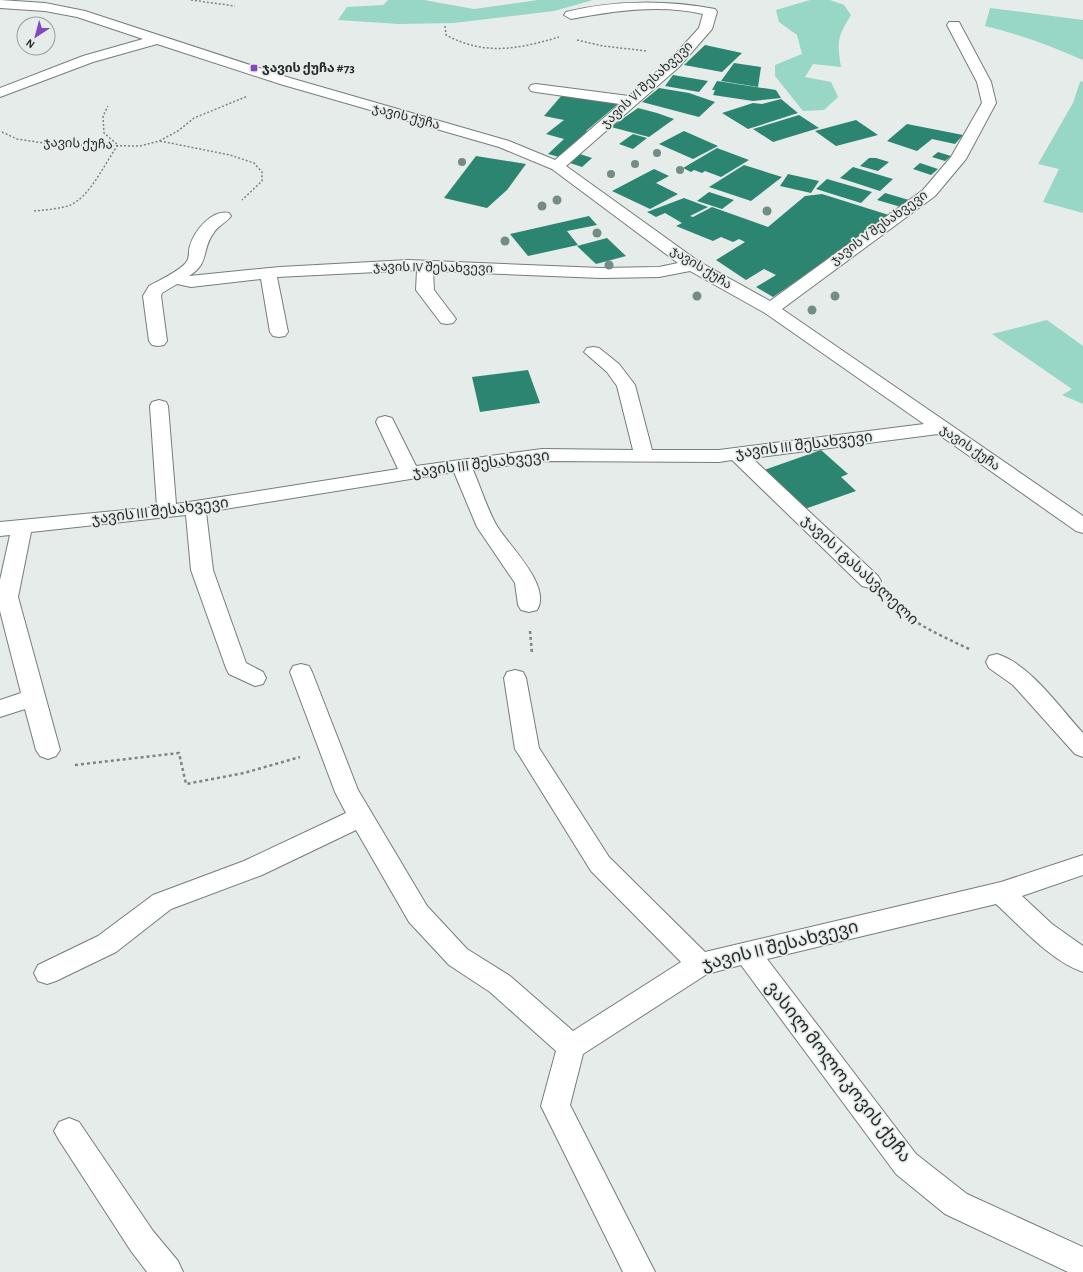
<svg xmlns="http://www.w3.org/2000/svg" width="1083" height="1272" font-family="'Alegreya Sans','Noto Sans Georgian',sans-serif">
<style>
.green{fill:#98d6c5}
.building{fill:#2c8571}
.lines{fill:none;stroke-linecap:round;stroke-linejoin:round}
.minor-casing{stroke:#767d7b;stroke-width:2}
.path-far1{stroke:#7f8382;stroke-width:1.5;stroke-dasharray:2 2;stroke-linecap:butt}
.path{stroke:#7f8382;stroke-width:2.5;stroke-dasharray:3 3;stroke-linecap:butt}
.minor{fill:#fff;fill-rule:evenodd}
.tree{fill:#738c85}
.poi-dot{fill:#8248be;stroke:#e5ecea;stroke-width:1.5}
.labels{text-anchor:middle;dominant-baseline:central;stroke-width:3.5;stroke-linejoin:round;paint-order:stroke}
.far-poi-label{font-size:13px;font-weight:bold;fill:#292b2a;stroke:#e5ecea;text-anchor:start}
.far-street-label{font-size:13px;fill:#292b2a;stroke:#e5ecea}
.street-label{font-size:15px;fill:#292b2a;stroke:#e5ecea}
.near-street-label{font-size:18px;fill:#292b2a;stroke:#e5ecea}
</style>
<rect width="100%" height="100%" fill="#e5ecea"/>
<g class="green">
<path d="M 388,0 L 424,0 L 474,9 L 538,0 L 593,0 L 554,11 L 454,23 L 399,24 L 338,20 L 347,7 L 383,5 Z"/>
<path d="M 810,0 L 830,0 L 844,5 L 851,15 C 837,38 837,41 841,67 L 813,64 L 805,77 L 831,82 L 838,97 L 824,110 L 803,111 L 775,76 L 775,65 L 802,54 L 797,35 L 779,22 L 776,10 Z"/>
<path d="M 990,8 L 1083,20 L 1083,60 C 1051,46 1019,34 985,26 Z"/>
<path d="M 1083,81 L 1083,213 L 1043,202 L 1059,169 L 1038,164 L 1073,103 L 1080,82 Z"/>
<path d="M 1047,320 L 1083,346 L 1083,404 L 1062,395 L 1072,389 L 992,334 Z"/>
</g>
<g class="building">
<path d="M 705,45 L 742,53 L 722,72 L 684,65 Z"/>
<path d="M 734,63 L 761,67 L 758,87 L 721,81 Z"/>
<path d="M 673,75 L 708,81 L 699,92 L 665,86 Z"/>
<path d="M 717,81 L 776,90 L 781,98 L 753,101 L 713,95 L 715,90 L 712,90 Z"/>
<path d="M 659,88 L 689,93 L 715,102 L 699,117 L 642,102 Z"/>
<path d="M 562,95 L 618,104 L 586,131 L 593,133 L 563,158 L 548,154 L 564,139 L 546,134 L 564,120 L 544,116 Z"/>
<path d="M 781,99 L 798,113 L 748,129 L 722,113 L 753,103 L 762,104 Z"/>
<path d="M 638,108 L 657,113 L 674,119 L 649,137 L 611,127 Z"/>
<path d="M 799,115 L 819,128 L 773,142 L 753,129 Z"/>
<path d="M 856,120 L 878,135 L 836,146 L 815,131 Z"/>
<path d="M 907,124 L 963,135 L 955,144 L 932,139 L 917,151 L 887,141 Z"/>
<path d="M 684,131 L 718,146 L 693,159 L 659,144 Z"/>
<path d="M 633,134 L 647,138 L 633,149 L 619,144 Z"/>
<path d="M 717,148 L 749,160 L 721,177 L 705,171 L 702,173 L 694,170 L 691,172 L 683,168 Z"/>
<path d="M 938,152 L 951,156 L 945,161 L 932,157 Z"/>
<path d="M 580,154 L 592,158 L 582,167 L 570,163 Z"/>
<path d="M 476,156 L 526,164 L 507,190 L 487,208 L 444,198 Z"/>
<path d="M 869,158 L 876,158 L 889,162 L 878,171 L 860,166 Z"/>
<path d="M 920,163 L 938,169 L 931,175 L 913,169 Z"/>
<path d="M 744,165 L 782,177 L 751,201 L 709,187 Z"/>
<path d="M 853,167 L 893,179 L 880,191 L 840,178 Z"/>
<path d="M 654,169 L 669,176 L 656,183 L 678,194 L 650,209 L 612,191 Z"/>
<path d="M 788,174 L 819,181 L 811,193 L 780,186 Z"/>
<path d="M 827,179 L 872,192 L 861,203 L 816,189 Z"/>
<path d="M 709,192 L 734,200 L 722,209 L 697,201 Z"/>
<path d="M 885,193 L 909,200 L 901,207 L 877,200 Z"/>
<path d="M 822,194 L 892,216 L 773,297 L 756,287 L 776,275 L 764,269 L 746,280 L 716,260 L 745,242 L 739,239 L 733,242 L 721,237 L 713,241 L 676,226 L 682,223 L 665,213 L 656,217 L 647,212 L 684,198 L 708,207 L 690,216 L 693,217 L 712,207 L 768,227 L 805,196 Z"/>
<path d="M 589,216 L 597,225 L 567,231 L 578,245 L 528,256 L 510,234 Z"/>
<path d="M 607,238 L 626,256 L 596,264 L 577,246 Z"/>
<path d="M 528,370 L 540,403 L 480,412 L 472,377 Z"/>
<path d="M 821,450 L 848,474 L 841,477 L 856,491 L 802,510 L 761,471 Z"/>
</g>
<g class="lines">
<g class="minor-casing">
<g id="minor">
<path d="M 0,0 L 45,3 L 85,11 L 290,78 L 509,141 L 555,160 L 620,104 L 536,92 L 531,91 L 529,88 L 531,85 L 536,84 L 629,96 L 669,61 L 699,28 L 703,14 C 660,4 613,11 571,19 L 564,15 L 566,12 C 614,0 667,0 715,9 L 717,12 L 712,29 L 679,67 L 566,166 L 698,261 L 770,301 L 923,190 L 951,157 L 982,103 L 977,82 L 947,25 L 949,22 L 959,22 L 991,82 L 996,103 L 966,159 L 935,196 L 782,309 L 1083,516 L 1083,533 L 1076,531 L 938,434 L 752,458 L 878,576 L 881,581 L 878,586 L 870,588 L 862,586 L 732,460 L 719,462 L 542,461 L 473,470 C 481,488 487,509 497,526 C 509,546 552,586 537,610 L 529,612 L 521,610 L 518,605 L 515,583 L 477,527 L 454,472 L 206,512 L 213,570 L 246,663 L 263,672 L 266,678 L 263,684 L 255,686 L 229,674 L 226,668 L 191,570 L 186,515 L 31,532 L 18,597 L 60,750 L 56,756 L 48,759 L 40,756 L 36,750 L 25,709 L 0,717 L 0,700 L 21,693 L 0,611 L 0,580 L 10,535 L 0,536 L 0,522 L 157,507 L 150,406 L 152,402 L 159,400 L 166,402 L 168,406 L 176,504 L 398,469 L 376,422 L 378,418 L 385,416 L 392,418 L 416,466 L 542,449 L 633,450 L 617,386 L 607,372 L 584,352 L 587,348 L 593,347 L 599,348 L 619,364 L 635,385 L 652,450 L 719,450 L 924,424 L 765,313 L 690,271 L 659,277 L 601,278 L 433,271 L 434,290 L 456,319 L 453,323 L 447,324 L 441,323 L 416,290 L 417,270 L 277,277 L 288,332 L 285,336 L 279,337 L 273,336 L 270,332 L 261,279 L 191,287 L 177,284 L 162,293 L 161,296 L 167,341 L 164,345 L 158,346 L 152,345 L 149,341 L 143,296 L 149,286 C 158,281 182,270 187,261 C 190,257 188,250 190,246 C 194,231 212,209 229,213 L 231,216 C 226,223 217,226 213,234 C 201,251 210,263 189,276 L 280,267 L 408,260 L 601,268 L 659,267 L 678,263 L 552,169 L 499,147 L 280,84 L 157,44 L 93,62 L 0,97 L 0,88 L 83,56 L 143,39 L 77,17 L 45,11 L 0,8 Z"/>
<path d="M 997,654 C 1030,664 1060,708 1083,733 L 1083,757 L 1075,754 L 1013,685 L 989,668 L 986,662 L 989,656 Z"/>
<path d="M 301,664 L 309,666 L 312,672 L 358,790 L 427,906 L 467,949 L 510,976 L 573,1031 L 681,962 L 591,871 L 519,755 L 515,749 L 504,678 L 507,672 L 515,670 L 523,672 L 526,678 L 539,748 L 609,857 L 705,952 L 1001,882 L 1083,855 L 1083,875 L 1022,896 L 1052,924 L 1083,946 L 1083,972 C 1052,962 1020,926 996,904 L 767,959 L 916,1154 L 967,1194 L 1083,1247 L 1083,1272 L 1068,1272 L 945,1214 L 896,1174 L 741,965 L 707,974 L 583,1054 L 570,1105 L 655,1272 L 623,1272 L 541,1106 L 556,1051 L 490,992 L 449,965 L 409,922 L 356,830 L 262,875 L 171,909 L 116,952 L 56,981 L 47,984 L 38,981 L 34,973 L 38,965 L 98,936 L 153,895 L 244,861 L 346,813 L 335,792 L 290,672 L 293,666 Z"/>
<path d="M 69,1118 L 79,1122 L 153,1231 L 178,1261 L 183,1272 L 147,1272 L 131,1251 L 59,1140 L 54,1131 L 59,1122 Z"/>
</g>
</g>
<g class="path-far1">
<path d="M 191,0 L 235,6"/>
<path d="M 445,26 L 446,35 C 485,56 519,49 559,37"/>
<path d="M 577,40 L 603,46 L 647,51"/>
<path d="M 2,132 L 17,139 L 57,145 L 140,146 L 159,141 L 178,131 L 194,118 L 248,96"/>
<path d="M 160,141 L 230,155 L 254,163 L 262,172 L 262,181 L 242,200"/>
<path d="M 34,211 C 45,210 57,209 68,206 C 90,198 104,164 118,145 L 104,133 L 103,116 L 108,106"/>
</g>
<g class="path">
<path d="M 890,601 C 913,624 940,635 969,649"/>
<path d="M 530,631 L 532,654"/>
<path d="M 75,765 L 179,753 L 186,784 L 244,773 L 300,757"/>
</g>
<use href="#minor" class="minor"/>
</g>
<g class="tree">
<circle cx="657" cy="153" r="4"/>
<circle cx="462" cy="162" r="4"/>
<circle cx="635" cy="164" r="4"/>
<circle cx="680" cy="170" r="4"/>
<circle cx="611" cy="174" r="4"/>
<circle cx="557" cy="200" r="4.5"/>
<circle cx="542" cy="206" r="4.5"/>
<circle cx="767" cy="211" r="4.5"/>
<circle cx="597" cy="233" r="4.5"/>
<circle cx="505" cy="241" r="4.5"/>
<circle cx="609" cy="265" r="4.5"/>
<circle cx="697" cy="296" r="4.5"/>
<circle cx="835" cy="296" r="4.5"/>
<circle cx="812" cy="310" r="4.5"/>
</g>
<rect class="poi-dot" x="250" y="64" width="8" height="8" rx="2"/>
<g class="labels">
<g class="far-poi-label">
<text x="262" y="68">ჯავის ქუჩა #73</text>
</g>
<g class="far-street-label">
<text transform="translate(647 85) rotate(-43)">ჯავის VI შესახვევი</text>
<text transform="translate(406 117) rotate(15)">ჯავის ქუჩა</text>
<text transform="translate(78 144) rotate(2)">ჯავის ქუჩა</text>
<text transform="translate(879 228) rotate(-36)">ჯავის V შესახვევი</text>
<text transform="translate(433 268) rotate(1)">ჯავის IV შესახვევი</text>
<text transform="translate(701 268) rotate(32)">ჯავის ქუჩა</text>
<text transform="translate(970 448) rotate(35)">ჯავის ქუჩა</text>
</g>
<g class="street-label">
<text transform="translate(804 445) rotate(-7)">ჯავის III შესახვევი</text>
<text transform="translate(481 464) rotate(-7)">ჯავის III შესახვევი</text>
<text transform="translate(160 511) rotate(-7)">ჯავის III შესახვევი</text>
<text transform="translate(860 570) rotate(43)">ჯავის I გასასვლელი</text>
</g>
<g class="near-street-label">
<text transform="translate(780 946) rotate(-14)">ჯავის II შესახვევი</text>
<text transform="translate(838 1072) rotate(52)">ვასილ მოლოკოვის ქუჩა</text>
</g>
</g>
<g transform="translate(36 36) rotate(216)"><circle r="19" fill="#e5ecea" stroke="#9a9f9d"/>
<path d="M0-3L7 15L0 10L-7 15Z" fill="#8248be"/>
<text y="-6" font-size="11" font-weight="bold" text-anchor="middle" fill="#292b2a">N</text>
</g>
</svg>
